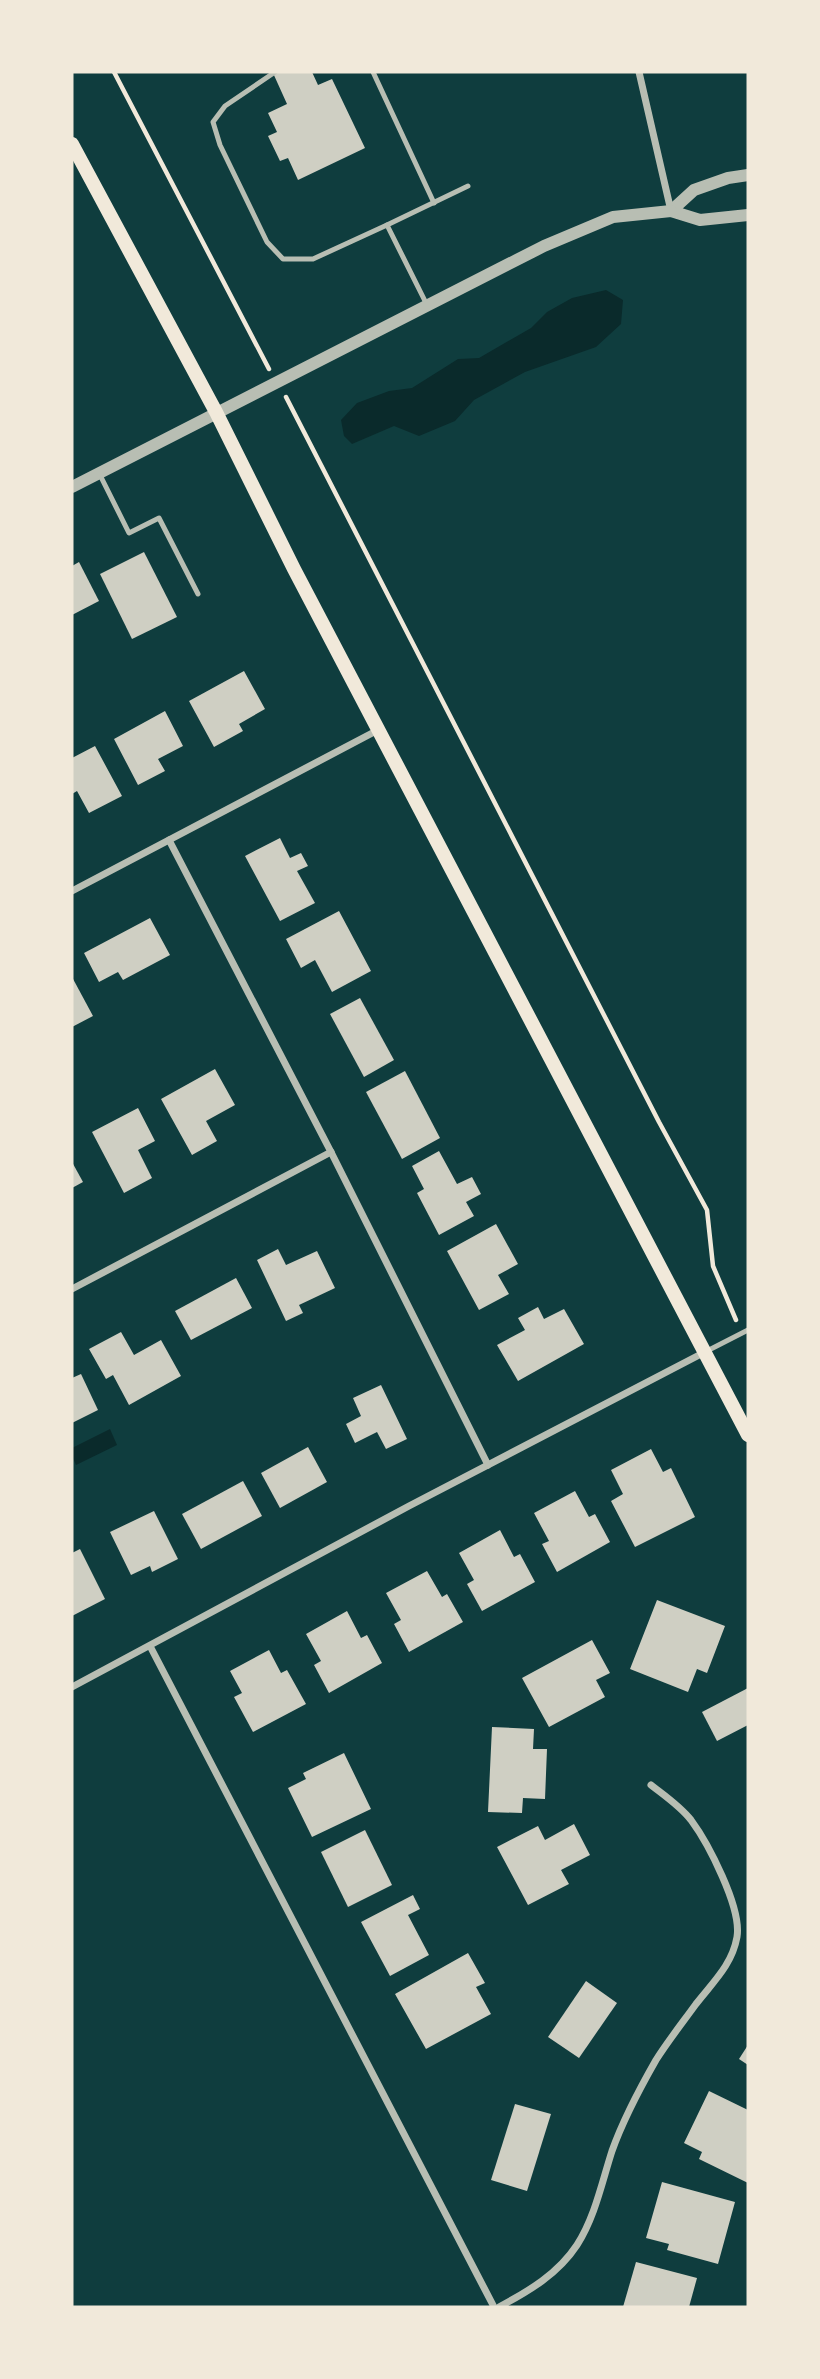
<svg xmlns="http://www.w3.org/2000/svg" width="820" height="2379" font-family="Figtree,sans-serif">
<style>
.water{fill:#0a2a2b}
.building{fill:#cfcfc3}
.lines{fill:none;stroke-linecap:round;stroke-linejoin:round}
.path{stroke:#f1e9da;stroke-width:4.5}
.service{stroke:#b8beb3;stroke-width:5}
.minor{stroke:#b8beb3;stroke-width:7}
.tertiary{stroke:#b8beb3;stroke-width:12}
.secondary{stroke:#f1e9da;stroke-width:14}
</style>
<rect width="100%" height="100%" fill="#0f3d3e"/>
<g class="water">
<path d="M 606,290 L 623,300 L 621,324 L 596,347 L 525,372 L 474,400 L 455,421 L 419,436 L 394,426 L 352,444 L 344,436 L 341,420 L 357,403 L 389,391 L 412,388 L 458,359 L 479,358 L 531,328 L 547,312 L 572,298 Z"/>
<path d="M 110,1429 L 117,1445 L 76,1465 L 72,1456 L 72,1448 Z"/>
</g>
<g class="building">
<path d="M 275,72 L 312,72 L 318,85 L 332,79 L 365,148 L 298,180 L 288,158 L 280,161 L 268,136 L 277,132 L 268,113 L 287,104 L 273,73 Z"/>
<path d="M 144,552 L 177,617 L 132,639 L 100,574 Z"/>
<path d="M 79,562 L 99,601 L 72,615 L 72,566 Z"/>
<path d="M 244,671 L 265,709 L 239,724 L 243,731 L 214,747 L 189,701 Z"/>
<path d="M 165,711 L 183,746 L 158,759 L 165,771 L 138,785 L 114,739 Z"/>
<path d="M 95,746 L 122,796 L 89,813 L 77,791 L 72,794 L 72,758 Z"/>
<path d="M 280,838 L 290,858 L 301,853 L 308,866 L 297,871 L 315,903 L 280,921 L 245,856 Z"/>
<path d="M 339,911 L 371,971 L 332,992 L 315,960 L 301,968 L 286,939 Z"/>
<path d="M 150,918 L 170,955 L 123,980 L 118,972 L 99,982 L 84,953 Z"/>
<path d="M 72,977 L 93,1016 L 72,1027 Z"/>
<path d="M 360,998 L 394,1060 L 364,1077 L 330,1014 Z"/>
<path d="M 215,1069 L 235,1105 L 206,1121 L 217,1141 L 192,1155 L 161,1099 Z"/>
<path d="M 405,1071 L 440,1138 L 402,1159 L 366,1092 Z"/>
<path d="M 138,1108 L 155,1141 L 138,1150 L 152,1178 L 124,1193 L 92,1132 Z"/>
<path d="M 439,1151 L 457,1184 L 472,1177 L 481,1194 L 466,1202 L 474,1216 L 439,1235 L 417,1193 L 424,1189 L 412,1166 Z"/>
<path d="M 72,1162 L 83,1182 L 72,1188 Z"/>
<path d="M 496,1224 L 518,1264 L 498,1275 L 509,1294 L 479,1310 L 447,1251 Z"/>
<path d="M 278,1249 L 286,1265 L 317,1251 L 335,1288 L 299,1305 L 303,1313 L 286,1321 L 257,1260 Z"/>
<path d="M 236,1278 L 252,1308 L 191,1340 L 175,1311 Z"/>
<path d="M 538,1307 L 544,1319 L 564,1309 L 584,1344 L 518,1381 L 497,1345 L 525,1330 L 518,1318 Z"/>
<path d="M 121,1332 L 134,1355 L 161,1340 L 181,1376 L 129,1405 L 113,1375 L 106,1379 L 89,1349 Z"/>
<path d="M 81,1374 L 98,1410 L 72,1423 L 72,1378 Z"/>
<path d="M 381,1385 L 407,1439 L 386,1449 L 377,1432 L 355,1443 L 346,1424 L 361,1416 L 353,1398 Z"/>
<path d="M 308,1447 L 327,1482 L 280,1508 L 261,1473 Z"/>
<path d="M 651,1449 L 663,1472 L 671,1468 L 695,1517 L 635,1547 L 611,1501 L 623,1494 L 611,1470 Z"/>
<path d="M 243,1481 L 262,1516 L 201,1549 L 182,1514 Z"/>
<path d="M 575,1491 L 589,1517 L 595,1514 L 610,1542 L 557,1572 L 542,1544 L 549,1541 L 534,1513 Z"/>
<path d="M 154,1511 L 178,1559 L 152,1572 L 150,1566 L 131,1575 L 110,1532 Z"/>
<path d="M 500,1530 L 514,1557 L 520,1554 L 535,1582 L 482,1611 L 467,1584 L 474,1580 L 459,1553 Z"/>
<path d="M 80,1549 L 105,1599 L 72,1616 L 72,1553 Z"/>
<path d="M 427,1571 L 442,1597 L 447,1594 L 463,1622 L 409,1652 L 394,1624 L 401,1620 L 386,1593 Z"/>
<path d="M 657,1600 L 725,1626 L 707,1673 L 697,1669 L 688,1692 L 630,1669 Z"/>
<path d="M 347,1611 L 361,1638 L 367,1635 L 382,1663 L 329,1693 L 314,1665 L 321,1661 L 306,1634 Z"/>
<path d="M 592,1640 L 610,1673 L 596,1680 L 605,1697 L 549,1727 L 522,1678 Z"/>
<path d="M 269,1650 L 281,1673 L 287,1670 L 306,1704 L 253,1732 L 234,1697 L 242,1693 L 230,1671 Z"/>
<path d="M 748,1688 L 748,1725 L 717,1741 L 702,1712 Z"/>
<path d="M 492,1727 L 534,1729 L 533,1749 L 547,1749 L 545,1799 L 523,1798 L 522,1813 L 488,1812 Z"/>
<path d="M 344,1753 L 371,1809 L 312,1837 L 288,1788 L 306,1779 L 303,1773 Z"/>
<path d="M 574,1824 L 590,1855 L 561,1870 L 569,1884 L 528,1905 L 497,1847 L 538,1826 L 545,1840 Z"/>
<path d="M 365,1830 L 392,1885 L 348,1907 L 321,1852 Z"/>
<path d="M 413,1895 L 420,1909 L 408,1915 L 429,1955 L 390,1976 L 361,1922 Z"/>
<path d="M 468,1953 L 485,1983 L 476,1987 L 491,2014 L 426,2049 L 395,1994 Z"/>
<path d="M 586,1981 L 617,2003 L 579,2058 L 548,2037 Z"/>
<path d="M 748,2045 L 748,2065 L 739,2059 Z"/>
<path d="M 709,2091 L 748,2110 L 748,2183 L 699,2159 L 702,2152 L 684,2143 Z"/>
<path d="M 515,2104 L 551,2114 L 527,2191 L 491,2180 Z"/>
<path d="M 662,2182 L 735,2202 L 718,2264 L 667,2250 L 669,2244 L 646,2238 Z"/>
<path d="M 636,2262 L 697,2278 L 689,2307 L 623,2307 Z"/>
</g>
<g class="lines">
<g class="path">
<path d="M 114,72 L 269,369"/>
<path d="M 286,397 L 659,1122 L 707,1210 L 713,1266 L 736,1320"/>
</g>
<g class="service">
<path d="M 275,72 L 225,106 L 213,122 L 220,145 L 267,242 L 283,259 L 313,259 L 387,225"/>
<path d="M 373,72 L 434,203"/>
<path d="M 427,305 L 387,225 L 468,186"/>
<path d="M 99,473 L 129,533 L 159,518 L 198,594"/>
<path d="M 705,1352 L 748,1330"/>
</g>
<g class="minor">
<path d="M 639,72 L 671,211"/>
<path d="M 169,840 L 331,1152 L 488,1465"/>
<path d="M 72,891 L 378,730"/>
<path d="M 72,1289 L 331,1152"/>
<path d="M 150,1646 L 494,2307"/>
<path d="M 72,1687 L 409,1506 L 705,1352"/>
<path d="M 499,2307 C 529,2291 558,2274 577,2245 C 595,2217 602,2182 612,2151 C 623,2120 640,2088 656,2060 C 668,2041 683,2022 696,2004 C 713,1982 732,1965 737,1937 C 742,1908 708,1843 691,1820 C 680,1806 665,1796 651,1785"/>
</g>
<g class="tertiary">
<path d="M 748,175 L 728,178 L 694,190 L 671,211 L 700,220 L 748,215"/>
<path d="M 72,487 L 544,246 L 613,217 L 671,211"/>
</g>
<path class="secondary" d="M 72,144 L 216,412 L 294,569 L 748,1435"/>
</g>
<rect width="820" height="2379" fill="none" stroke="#f1e9da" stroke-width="147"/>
</svg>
